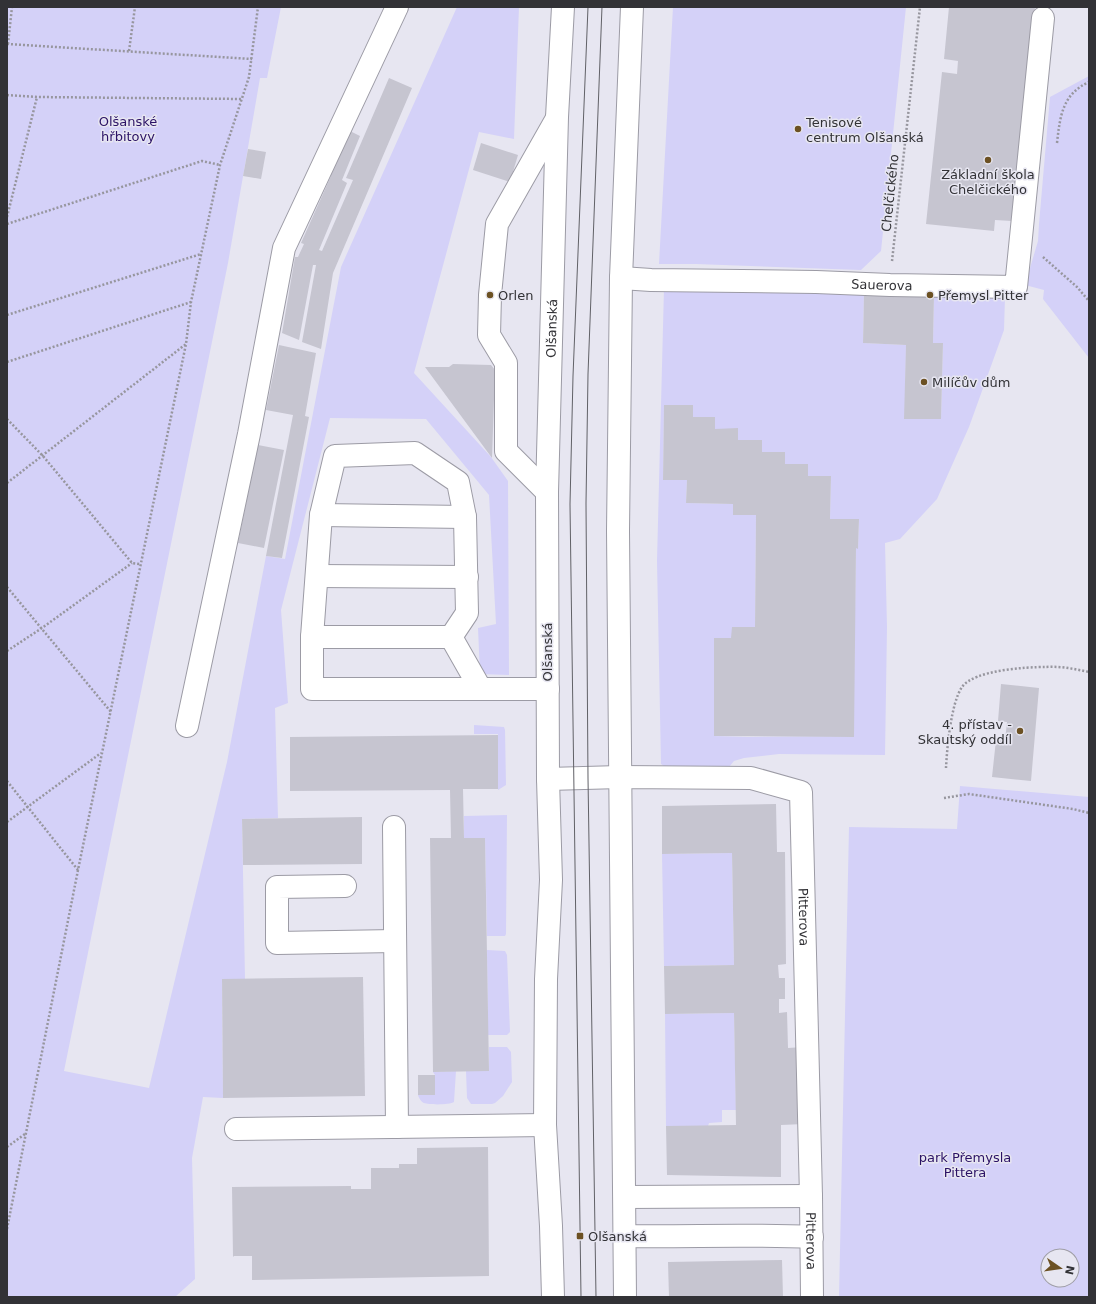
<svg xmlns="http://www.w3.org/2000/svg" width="1096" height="1304" font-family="'DejaVu Sans',sans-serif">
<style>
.green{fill:#d4d1f8;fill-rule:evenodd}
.building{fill:#c6c5d0}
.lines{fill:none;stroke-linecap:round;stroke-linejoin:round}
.minor-casing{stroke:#9c9ba5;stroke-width:24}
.path{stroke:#97969e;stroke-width:2.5;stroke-dasharray:2 2;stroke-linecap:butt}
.minor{stroke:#fff;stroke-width:22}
.tram{stroke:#616167;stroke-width:1}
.poi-dot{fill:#6c5123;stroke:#e7e6f1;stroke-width:1.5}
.labels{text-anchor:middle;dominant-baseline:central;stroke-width:3;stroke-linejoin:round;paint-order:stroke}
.park-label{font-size:13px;fill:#2b1265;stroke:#e7e6f1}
.poi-label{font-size:13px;fill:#323236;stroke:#e7e6f1;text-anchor:start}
.street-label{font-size:13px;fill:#323236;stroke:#e7e6f1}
</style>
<rect width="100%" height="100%" fill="#e7e6f1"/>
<g class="green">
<path d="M 7,7 L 281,7 L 267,78 L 260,78 L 228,263 L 64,1071 L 149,1088 L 227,762 L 266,556 L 285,559 L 341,267 L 457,7 L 519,7 L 514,139 L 479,132 L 414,373 L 491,457 L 508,481 L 509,675 L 480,674 L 478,628 L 496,624 L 489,495 L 426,419 L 330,418 L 281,610 L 288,703 L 275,708 L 278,818 L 242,819 L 245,979 L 222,979 L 223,1098 L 203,1097 L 192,1158 L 195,1279 L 175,1297 L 7,1297 Z"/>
<path d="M 673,7 L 906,7 L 881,251 L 861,270 L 696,264 L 659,264 Z"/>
<path d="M 1089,76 L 1089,358 L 1043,299 L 1044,290 L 1025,285 L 1038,241 L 1039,224 L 1050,97 Z"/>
<path d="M 664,288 L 864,293 L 863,343 L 906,345 L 905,419 L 941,419 L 943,344 L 933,343 L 934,295 L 1005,297 L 1004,330 L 969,427 L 937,499 L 900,539 L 885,543 L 887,627 L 885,755 L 779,754 L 744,758 L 734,761 L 729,767 L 667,768 L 661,764 L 657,561 ZM 664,405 L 692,405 L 693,417 L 715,417 L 715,429 L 738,429 L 738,440 L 762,452 L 784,452 L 785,464 L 808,464 L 808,476 L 831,476 L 830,519 L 859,520 L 858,548 L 856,548 L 853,736 L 748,737 L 714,736 L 714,639 L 731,638 L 755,627 L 756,515 L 733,515 L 733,504 L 686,503 L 687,480 L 663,480 Z"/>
<path d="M 474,725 L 504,727 L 505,730 L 506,785 L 498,790 L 498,734 L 474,734 Z"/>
<path d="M 960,786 L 1089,797 L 1089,1297 L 839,1297 L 849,827 L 957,829 ZM 1048,1256 L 1072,1256 L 1072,1280 L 1048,1280 Z"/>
<path d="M 507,815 L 506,934 L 505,936 L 487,936 L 485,838 L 464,838 L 464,816 Z"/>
<path d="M 732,853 L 734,965 L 664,966 L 662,854 Z"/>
<path d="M 487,950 L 505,951 L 507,955 L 510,1032 L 507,1035 L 488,1035 Z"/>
<path d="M 734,1013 L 736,1110 L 722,1110 L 722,1122 L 709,1123 L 708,1126 L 666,1126 L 665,1014 Z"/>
<path d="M 489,1047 L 507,1047 L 511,1052 L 512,1082 L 503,1096 L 495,1103 L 492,1104 L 471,1104 L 467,1098 L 466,1071 L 489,1071 Z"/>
<path d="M 456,1071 L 454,1102 C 450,1105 429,1105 424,1103 C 421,1102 419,1098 418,1095 L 435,1075 L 433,1072 Z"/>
</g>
<g class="building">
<path d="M 949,7 L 1035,7 L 1012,221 L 995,220 L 994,231 L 926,224 L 942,72 L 957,74 L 958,61 L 944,59 Z"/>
<path d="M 389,78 L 412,88 L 333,273 L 321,349 L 302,342 L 316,265 L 313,265 L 299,340 L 282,333 L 295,257 L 298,257 L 304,244 L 301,243 L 331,176 L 328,175 L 348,130 L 360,136 L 342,180 L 347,183 L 319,250 L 322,251 L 353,180 L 346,178 Z"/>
<path d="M 481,143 L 518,155 L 510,182 L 473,170 Z"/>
<path d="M 248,149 L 266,152 L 261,179 L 243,176 Z"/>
<path d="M 864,293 L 934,295 L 933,343 L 943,343 L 941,419 L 904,419 L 906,345 L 863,343 Z"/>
<path d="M 279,345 L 316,353 L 305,416 L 309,417 L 282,558 L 266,556 L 293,415 L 266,410 Z"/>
<path d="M 453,364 L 491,365 L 495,370 L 492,458 L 425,367 L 449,367 Z"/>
<path d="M 664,405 L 693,405 L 693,417 L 715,417 L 715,429 L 738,428 L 738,440 L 762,440 L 762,452 L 785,452 L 785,464 L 808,464 L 808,476 L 831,476 L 830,519 L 859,519 L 858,549 L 856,548 L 854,737 L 714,736 L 714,638 L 731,638 L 732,627 L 755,627 L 756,515 L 733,515 L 733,504 L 686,503 L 687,480 L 663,480 Z"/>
<path d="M 258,445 L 284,450 L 264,548 L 238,543 Z"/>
<path d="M 1001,684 L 1039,688 L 1031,781 L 992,777 L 996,740 L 1005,741 L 1007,722 L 998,721 Z"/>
<path d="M 498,735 L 498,789 L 463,789 L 464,838 L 485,838 L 489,1071 L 433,1072 L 430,838 L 451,838 L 450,790 L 290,791 L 290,737 Z"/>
<path d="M 776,804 L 777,852 L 785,852 L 786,964 L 778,965 L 779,978 L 785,978 L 785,999 L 779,999 L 779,1013 L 787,1012 L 788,1048 L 803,1047 L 804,1124 L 781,1125 L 781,1177 L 667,1175 L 666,1126 L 736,1125 L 734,1013 L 665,1014 L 664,966 L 734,965 L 732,853 L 662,854 L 662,806 Z"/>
<path d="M 362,817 L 362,864 L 243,865 L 242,819 Z"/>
<path d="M 363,977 L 365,1096 L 223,1098 L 222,979 Z"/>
<rect x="418" y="1075" width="17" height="20"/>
<path d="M 488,1147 L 489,1276 L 252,1280 L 252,1256 L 234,1256 L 233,1257 L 232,1187 L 351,1186 L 351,1189 L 371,1189 L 371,1168 L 399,1168 L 399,1164 L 417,1164 L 417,1148 Z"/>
<path d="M 782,1260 L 783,1297 L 669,1297 L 668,1262 Z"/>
</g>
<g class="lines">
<g class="minor-casing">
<g id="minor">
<path id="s1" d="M 621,278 L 651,280 L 816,282 L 890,285 L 1016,287 L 1043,18"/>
<path d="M 547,492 L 506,451 L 506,363 L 489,335 L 490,295 L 497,224 L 556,120"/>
<path d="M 321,515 L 465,517"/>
<path d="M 317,576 L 467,577"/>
<path d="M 312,637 L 451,637 L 480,688"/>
<path d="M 451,637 L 467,613 L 465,517 L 458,482 L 415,453 L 335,456 L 321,515 L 312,637 L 312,689 L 548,689"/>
<path d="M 187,726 L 249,434 L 284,248 L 397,7"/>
<path id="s2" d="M 548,779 L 620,777 L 751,778 L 801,792 L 811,1196 L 812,1297"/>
<path d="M 394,827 L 397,1127"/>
<path d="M 345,886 L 277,887 L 277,943 L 395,941"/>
<path d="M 236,1129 L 545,1125"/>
<path d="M 625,1197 L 811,1196"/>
<path d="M 624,1236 C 687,1237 749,1234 812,1237"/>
<path id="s3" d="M 553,1297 L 551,1226 L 545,1125 L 546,979 L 551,880 L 548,779 L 547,492 L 557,117 L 563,7"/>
<path d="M 625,1297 L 618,531 L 621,278 L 632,7"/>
</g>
</g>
<g class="path">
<path d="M 7,44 L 252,59"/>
<path d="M 8,44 L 12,7"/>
<path d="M 129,51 L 135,7"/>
<path d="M 7,95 L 37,97 L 242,99"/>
<path d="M 1057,143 C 1060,117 1062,94 1089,82"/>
<path d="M 7,217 L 37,97"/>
<path d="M 7,224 L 202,161 L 220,165"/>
<path d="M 1043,257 L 1077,287 L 1089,301"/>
<path d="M 892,261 L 920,7"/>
<path d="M 7,315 L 201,254"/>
<path d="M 7,362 L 191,302"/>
<path d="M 7,419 L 43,456 L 132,563 L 140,564"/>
<path d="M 7,483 L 186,344"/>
<path d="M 7,587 L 111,712"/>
<path d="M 7,651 L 42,628 L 132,563"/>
<path d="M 946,768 C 947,748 951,703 962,687 C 974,670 1026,667 1046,667 C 1061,666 1075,669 1089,672"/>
<path d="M 7,781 L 78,870"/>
<path d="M 944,798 L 969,794 L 1073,809 L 1089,813"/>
<path d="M 7,822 L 101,753"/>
<path d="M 7,1147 L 25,1134"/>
<path d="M 7,1229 L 78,870 L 186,344 L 191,302 L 220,165 L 249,77 L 258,7"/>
</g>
<use href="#minor" class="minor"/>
<g class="tram">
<path d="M 581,1297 L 570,504 L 573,376 L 588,7"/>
<path d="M 596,1297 L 588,778 L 586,503 L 588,374 L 602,7"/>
</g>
</g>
<g class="poi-dot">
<circle cx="798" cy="129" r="4"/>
<circle cx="988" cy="160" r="4"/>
<circle cx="490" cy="295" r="4"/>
<circle cx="930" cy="295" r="4"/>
<circle cx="924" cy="382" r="4"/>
<circle cx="1020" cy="731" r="4"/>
<rect x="576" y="1232" width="8" height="8" rx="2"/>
</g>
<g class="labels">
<g class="park-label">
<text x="128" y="121">Olšanské<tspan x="128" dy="15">hřbitovy</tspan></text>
<text x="965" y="1157">park Přemysla<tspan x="965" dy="15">Pittera</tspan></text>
</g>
<g class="poi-label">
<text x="806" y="122">Tenisové<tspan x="806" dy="15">centrum Olšanská</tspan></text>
<text x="988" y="174" text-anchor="middle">Základní škola<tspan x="988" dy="15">Chelčického</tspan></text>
<text x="498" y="295">Orlen</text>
<text x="938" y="295">Přemysl Pitter</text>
<text x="932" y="382">Milíčův dům</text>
<text x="1012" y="724" text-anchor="end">4. přístav -<tspan x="1012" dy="15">Skautský oddíl</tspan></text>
<text x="588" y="1236">Olšanská</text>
</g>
<g class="street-label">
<text transform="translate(890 193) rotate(-84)">Chelčického</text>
<text stroke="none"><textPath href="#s1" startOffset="261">Sauerova</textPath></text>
<text stroke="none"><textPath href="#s3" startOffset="969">Olšanská</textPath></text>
<text transform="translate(547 652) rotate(-90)">Olšanská</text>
<text stroke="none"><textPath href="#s2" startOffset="380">Pitterova</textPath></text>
<text stroke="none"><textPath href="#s2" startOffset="704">Pitterova</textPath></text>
</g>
</g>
<rect width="1096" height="1304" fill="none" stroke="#323236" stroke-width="16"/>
<g transform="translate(1060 1268) rotate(103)"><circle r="19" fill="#e7e6f1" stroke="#9f9ea6"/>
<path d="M0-3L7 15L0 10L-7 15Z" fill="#6c5123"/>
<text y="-6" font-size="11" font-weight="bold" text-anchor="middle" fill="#323236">N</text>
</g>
</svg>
